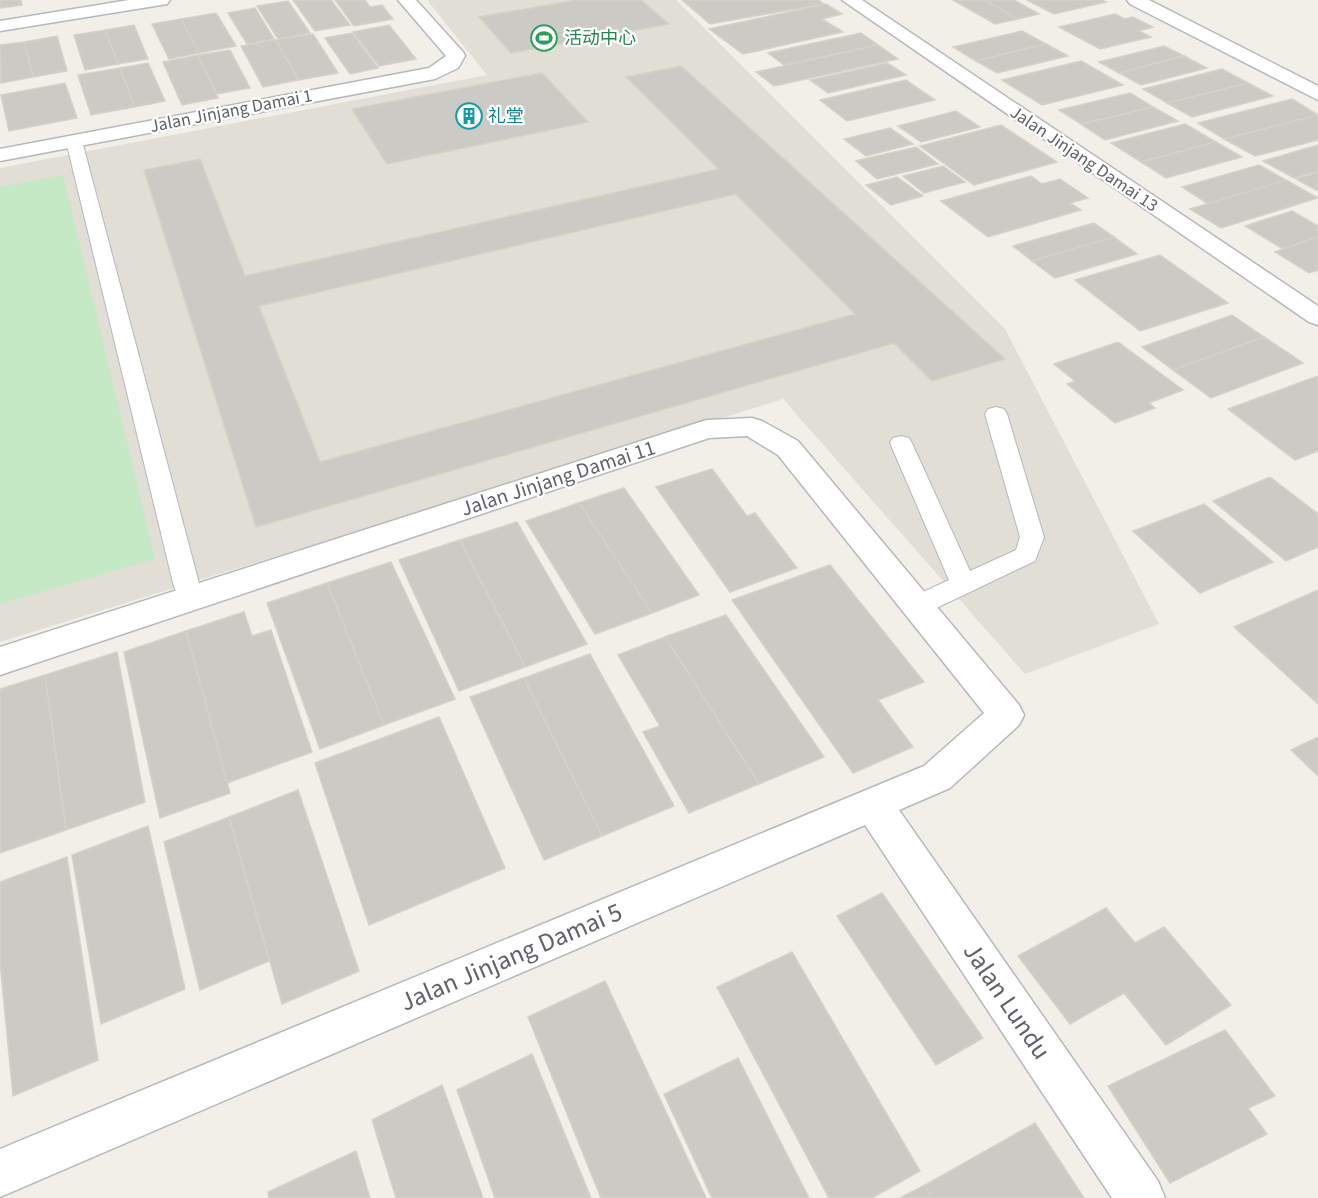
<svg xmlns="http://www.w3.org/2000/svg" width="1318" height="1198" font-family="'Source Sans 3','Noto Sans SC',sans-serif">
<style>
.education{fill:#e1ded6}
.green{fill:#c5e8c5}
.building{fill:#cccac5;stroke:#d6d1c6;stroke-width:1.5;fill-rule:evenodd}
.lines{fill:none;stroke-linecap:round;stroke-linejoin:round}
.lane-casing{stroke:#b5b8bc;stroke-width:2}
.street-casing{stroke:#b5b8bc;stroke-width:3}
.lane{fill:#fff;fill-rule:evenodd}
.street{fill:#fff;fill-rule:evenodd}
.labels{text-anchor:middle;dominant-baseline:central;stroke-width:4.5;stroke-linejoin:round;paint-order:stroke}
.far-leisure-label{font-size:18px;fill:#27864d;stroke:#fff;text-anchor:start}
.far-street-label{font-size:18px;fill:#5f6368;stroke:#fff}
.far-culture-label{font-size:18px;fill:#0d838f;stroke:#fff;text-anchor:start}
.street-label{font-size:21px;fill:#5f6368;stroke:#fff}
.near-street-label{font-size:26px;fill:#5f6368;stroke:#fff}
</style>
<rect width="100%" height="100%" fill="#f1efe8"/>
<path class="education" d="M 427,0 L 676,0 L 1005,329 L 1159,624 L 1025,674 L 783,399 L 0,642 L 0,168 L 487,75 Z"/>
<path class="green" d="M 63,175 L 155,559 L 0,604 L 0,187 Z"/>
<g class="building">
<path d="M 0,0 L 21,0 L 22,5 L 0,8 Z"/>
<path d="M 293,0 L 331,0 L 350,25 L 315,31 Z"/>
<path d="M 335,0 L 365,0 L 370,7 L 382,5 L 393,19 L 354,26 Z"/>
<path d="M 577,0 L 641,0 L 669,24 L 511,53 L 479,17 Z"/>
<path d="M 682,0 L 818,0 L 824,4 L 710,24 Z"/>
<path d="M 953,0 L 985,0 L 1018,19 L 995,24 Z"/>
<path d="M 985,0 L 1014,0 L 1039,14 L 1018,19 Z"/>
<path d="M 1027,0 L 1102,0 L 1106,2 L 1054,14 Z"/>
<path d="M 288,1 L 310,33 L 278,39 L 257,6 Z"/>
<path d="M 826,4 L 842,14 L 822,19 L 843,32 L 743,54 L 709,29 Z"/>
<path d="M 255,8 L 274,39 L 247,44 L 228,13 Z"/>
<path d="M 216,13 L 236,46 L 199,53 L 181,19 Z"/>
<path d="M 1115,14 L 1125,19 L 1133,17 L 1153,27 L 1139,31 L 1151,37 L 1100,49 L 1059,27 Z"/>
<path d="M 181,19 L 199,53 L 169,59 L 152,24 Z"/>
<path d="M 134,25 L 148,59 L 118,64 L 105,30 Z"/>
<path d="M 389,25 L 416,59 L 379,66 L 353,32 Z"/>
<path d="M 105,30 L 118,64 L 85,70 L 74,35 Z"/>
<path d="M 1022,31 L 1046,44 L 976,61 L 953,47 Z"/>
<path d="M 352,33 L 378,68 L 350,74 L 325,38 Z"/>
<path d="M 861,33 L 878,45 L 784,65 L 768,53 Z"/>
<path d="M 313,34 L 338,73 L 299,80 L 275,40 Z"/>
<path d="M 57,36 L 67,71 L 33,77 L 24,42 Z"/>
<path d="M 275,40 L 299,80 L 263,87 L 241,46 Z"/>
<path d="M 24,42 L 33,77 L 1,83 L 0,45 Z"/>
<path d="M 1046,44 L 1068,56 L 997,73 L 976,61 Z"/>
<path d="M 878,45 L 898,59 L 774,86 L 756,72 Z"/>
<path d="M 1164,46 L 1184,56 L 1119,73 L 1099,62 Z"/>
<path d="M 230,50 L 250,88 L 217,94 L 198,55 Z"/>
<path d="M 198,55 L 218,98 L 182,105 L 163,62 Z"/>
<path d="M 1184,56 L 1207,68 L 1141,85 L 1119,73 Z"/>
<path d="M 1081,61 L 1123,85 L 1042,105 L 1002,80 Z"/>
<path d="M 148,63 L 165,101 L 135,107 L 120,68 Z"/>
<path d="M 887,63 L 906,75 L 828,93 L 810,80 Z"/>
<path d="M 681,66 L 1005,359 L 932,381 L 894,343 L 256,527 L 144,170 L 200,159 L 245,276 L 719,169 L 626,77 ZM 736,194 L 855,314 L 320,462 L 259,306 Z"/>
<path d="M 120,68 L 135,107 L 91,115 L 78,75 Z"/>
<path d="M 1222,69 L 1248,83 L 1167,103 L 1143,89 Z"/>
<path d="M 542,73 L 588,122 L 387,164 L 352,109 Z"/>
<path d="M 906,80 L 935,100 L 847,121 L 820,100 Z"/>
<path d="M 65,83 L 77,118 L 9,131 L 1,95 Z"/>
<path d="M 1248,83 L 1273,96 L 1192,117 L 1167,103 Z"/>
<path d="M 1130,93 L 1153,107 L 1081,124 L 1059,110 Z"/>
<path d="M 1292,99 L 1318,115 L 1224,139 L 1198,123 Z"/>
<path d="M 1153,107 L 1178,121 L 1105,140 L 1081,124 Z"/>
<path d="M 956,111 L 980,127 L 921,142 L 898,126 Z"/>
<path d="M 1318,115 L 1318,140 L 1255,156 L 1224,139 Z"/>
<path d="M 1185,124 L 1216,142 L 1141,162 L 1111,143 Z"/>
<path d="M 1001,125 L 1057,162 L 974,185 L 920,146 Z"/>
<path d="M 890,128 L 913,144 L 866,156 L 844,139 Z"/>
<path d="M 1216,142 L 1242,157 L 1166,178 L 1141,162 Z"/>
<path d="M 1318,145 L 1318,171 L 1294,178 L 1263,161 Z"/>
<path d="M 916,147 L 938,164 L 877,179 L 856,161 Z"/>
<path d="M 1259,165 L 1286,180 L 1208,204 L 1182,187 Z"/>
<path d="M 943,166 L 965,182 L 924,193 L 903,176 Z"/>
<path d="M 1318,172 L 1318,191 L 1296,179 Z"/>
<path d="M 1031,176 L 1042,184 L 1060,179 L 1088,198 L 1070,203 L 1081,210 L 988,237 L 941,201 Z"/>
<path d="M 897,177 L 923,196 L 891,205 L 866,185 Z"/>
<path d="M 1286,180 L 1318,198 L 1221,228 L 1190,209 Z"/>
<path d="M 1292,211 L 1318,226 L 1318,237 L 1283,249 L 1245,226 Z"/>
<path d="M 1094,223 L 1114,237 L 1032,261 L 1013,246 Z"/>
<path d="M 1114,237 L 1137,254 L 1055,278 L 1032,261 Z"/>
<path d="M 1318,237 L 1318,270 L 1309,273 L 1275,252 Z"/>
<path d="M 1160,255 L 1228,303 L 1140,331 L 1075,280 Z"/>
<path d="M 1232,315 L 1264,337 L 1173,370 L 1142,347 Z"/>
<path d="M 1264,337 L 1303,363 L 1211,398 L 1173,370 Z"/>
<path d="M 1118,342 L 1183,390 L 1149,403 L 1155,408 L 1115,423 L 1067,384 L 1075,381 L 1054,364 Z"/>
<path d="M 1318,376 L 1318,451 L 1295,460 L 1228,409 Z"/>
<path d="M 712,469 L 747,516 L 755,513 L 797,568 L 730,592 L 656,487 Z"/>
<path d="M 1270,477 L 1318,514 L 1318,547 L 1286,561 L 1213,501 Z"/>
<path d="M 624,488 L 699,595 L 652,613 L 579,503 Z"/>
<path d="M 579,503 L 652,613 L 595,634 L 526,521 Z"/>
<path d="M 1204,504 L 1273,562 L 1200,593 L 1133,531 Z"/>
<path d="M 517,522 L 587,644 L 525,667 L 460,540 Z"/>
<path d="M 460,540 L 525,667 L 459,691 L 399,560 Z"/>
<path d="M 391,562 L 455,699 L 384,725 L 327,583 Z"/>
<path d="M 830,565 L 924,682 L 878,700 L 913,747 L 853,773 L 732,600 Z"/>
<path d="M 327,583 L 384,725 L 320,749 L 267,603 Z"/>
<path d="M 1318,590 L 1318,704 L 1234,627 Z"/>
<path d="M 244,612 L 252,636 L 271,630 L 312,752 L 227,783 L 186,631 Z"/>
<path d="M 726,615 L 824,757 L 759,784 L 665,637 Z"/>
<path d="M 186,631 L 230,793 L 160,818 L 124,652 Z"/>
<path d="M 665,637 L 759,784 L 689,813 L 643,732 L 660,726 L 618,655 Z"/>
<path d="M 117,652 L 145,802 L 66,830 L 45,675 Z"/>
<path d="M 590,654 L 674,806 L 602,836 L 524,678 Z"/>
<path d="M 45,675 L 66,830 L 0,853 L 0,689 Z"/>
<path d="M 524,678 L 602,836 L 544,860 L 470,697 Z"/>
<path d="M 439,717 L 505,868 L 369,925 L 315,763 Z"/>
<path d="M 1318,737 L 1318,776 L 1291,750 Z"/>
<path d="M 298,790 L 359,971 L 282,1004 L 229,817 Z"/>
<path d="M 229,817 L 269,961 L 200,990 L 164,842 Z"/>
<path d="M 148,826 L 185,989 L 101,1024 L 72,855 Z"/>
<path d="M 67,857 L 98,1060 L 13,1096 L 0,962 L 0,882 Z"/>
<path d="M 882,893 L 983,1038 L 936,1065 L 837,916 Z"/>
<path d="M 1106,908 L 1135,943 L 1164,927 L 1231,1005 L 1166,1045 L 1124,993 L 1070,1024 L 1018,956 Z"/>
<path d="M 792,952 L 920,1171 L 872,1198 L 829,1198 L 717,987 Z"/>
<path d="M 605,981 L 706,1198 L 601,1198 L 528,1017 Z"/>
<path d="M 1225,1030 L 1275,1096 L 1248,1108 L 1267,1134 L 1170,1183 L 1108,1086 Z"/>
<path d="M 532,1054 L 591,1198 L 495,1198 L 457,1090 Z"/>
<path d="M 738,1058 L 809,1198 L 712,1198 L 664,1094 Z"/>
<path d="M 442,1085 L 483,1198 L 396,1198 L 372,1120 Z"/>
<path d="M 1035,1123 L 1084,1198 L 932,1198 L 925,1185 Z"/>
<path d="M 356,1151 L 370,1198 L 269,1198 L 268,1192 Z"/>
<path d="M 925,1185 L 932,1198 L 900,1198 Z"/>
</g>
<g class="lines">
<g class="lane-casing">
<g id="lane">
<path d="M 74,136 L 82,141 L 200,587 L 205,598 L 201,605 L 192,607 L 183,605 L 174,587 L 66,141 Z"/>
<path d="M 996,407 L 1004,409 L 1007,414 L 1044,537 L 1035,561 L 926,613 L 917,616 L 908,613 L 904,606 L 908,599 L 949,580 L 890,443 L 893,438 L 901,436 L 909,438 L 912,443 L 970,571 L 1016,550 L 1020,537 L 985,414 L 988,409 Z"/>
</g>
</g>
<g class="street-casing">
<g id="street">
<path d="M 129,0 L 170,0 L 167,4 L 161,5 L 0,31 L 0,21 Z"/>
<path d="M 398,0 L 416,0 L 463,52 L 465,56 L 458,68 L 435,79 L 0,161 L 0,149 L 429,68 L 446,56 Z"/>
<path d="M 842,0 L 862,0 L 1318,306 L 1318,325 L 1309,322 Z"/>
<path d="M 1127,0 L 1149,0 L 1318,86 L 1318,100 L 1130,4 Z"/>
<path d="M 752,418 L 762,421 L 798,441 L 1019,705 L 1024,715 L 1019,725 L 950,788 L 899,810 L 1158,1181 L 1165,1198 L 1112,1198 L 865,825 L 0,1197 L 0,1149 L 924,766 L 984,713 L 778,455 L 747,436 L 709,438 L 0,675 L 0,647 L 697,423 L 707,420 Z"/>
</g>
</g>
<use href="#lane" class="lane"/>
<use href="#street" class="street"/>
</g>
<defs>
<g id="stadium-ring" transform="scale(1.35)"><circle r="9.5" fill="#fff" stroke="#2e9e5b" stroke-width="1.5"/><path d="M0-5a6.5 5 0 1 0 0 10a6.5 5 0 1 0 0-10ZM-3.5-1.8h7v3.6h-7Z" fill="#2e9e5b"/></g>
<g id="building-ring" transform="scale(1.35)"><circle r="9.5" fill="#fff" stroke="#0f9aa8" stroke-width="1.5"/><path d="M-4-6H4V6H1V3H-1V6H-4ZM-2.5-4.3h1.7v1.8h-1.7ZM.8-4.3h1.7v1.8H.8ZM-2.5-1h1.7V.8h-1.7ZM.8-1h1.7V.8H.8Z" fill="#0f9aa8"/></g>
</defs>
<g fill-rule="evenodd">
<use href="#stadium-ring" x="544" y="38"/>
<use href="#building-ring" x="469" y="116"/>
</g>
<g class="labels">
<g class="far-leisure-label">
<text x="564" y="38">活动中心</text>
</g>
<g class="far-street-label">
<text transform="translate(231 111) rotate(-11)">Jalan Jinjang Damai 1</text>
<text transform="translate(1084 159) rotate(34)">Jalan Jinjang Damai 13</text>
</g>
<g class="far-culture-label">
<text x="488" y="116">礼堂</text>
</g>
<g class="street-label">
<text transform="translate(558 478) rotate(-18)">Jalan Jinjang Damai 11</text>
</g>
<g class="near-street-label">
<text transform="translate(511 957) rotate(-23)">Jalan Jinjang Damai 5</text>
<text transform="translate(1007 1001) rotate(56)">Jalan Lundu</text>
</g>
</g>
</svg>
